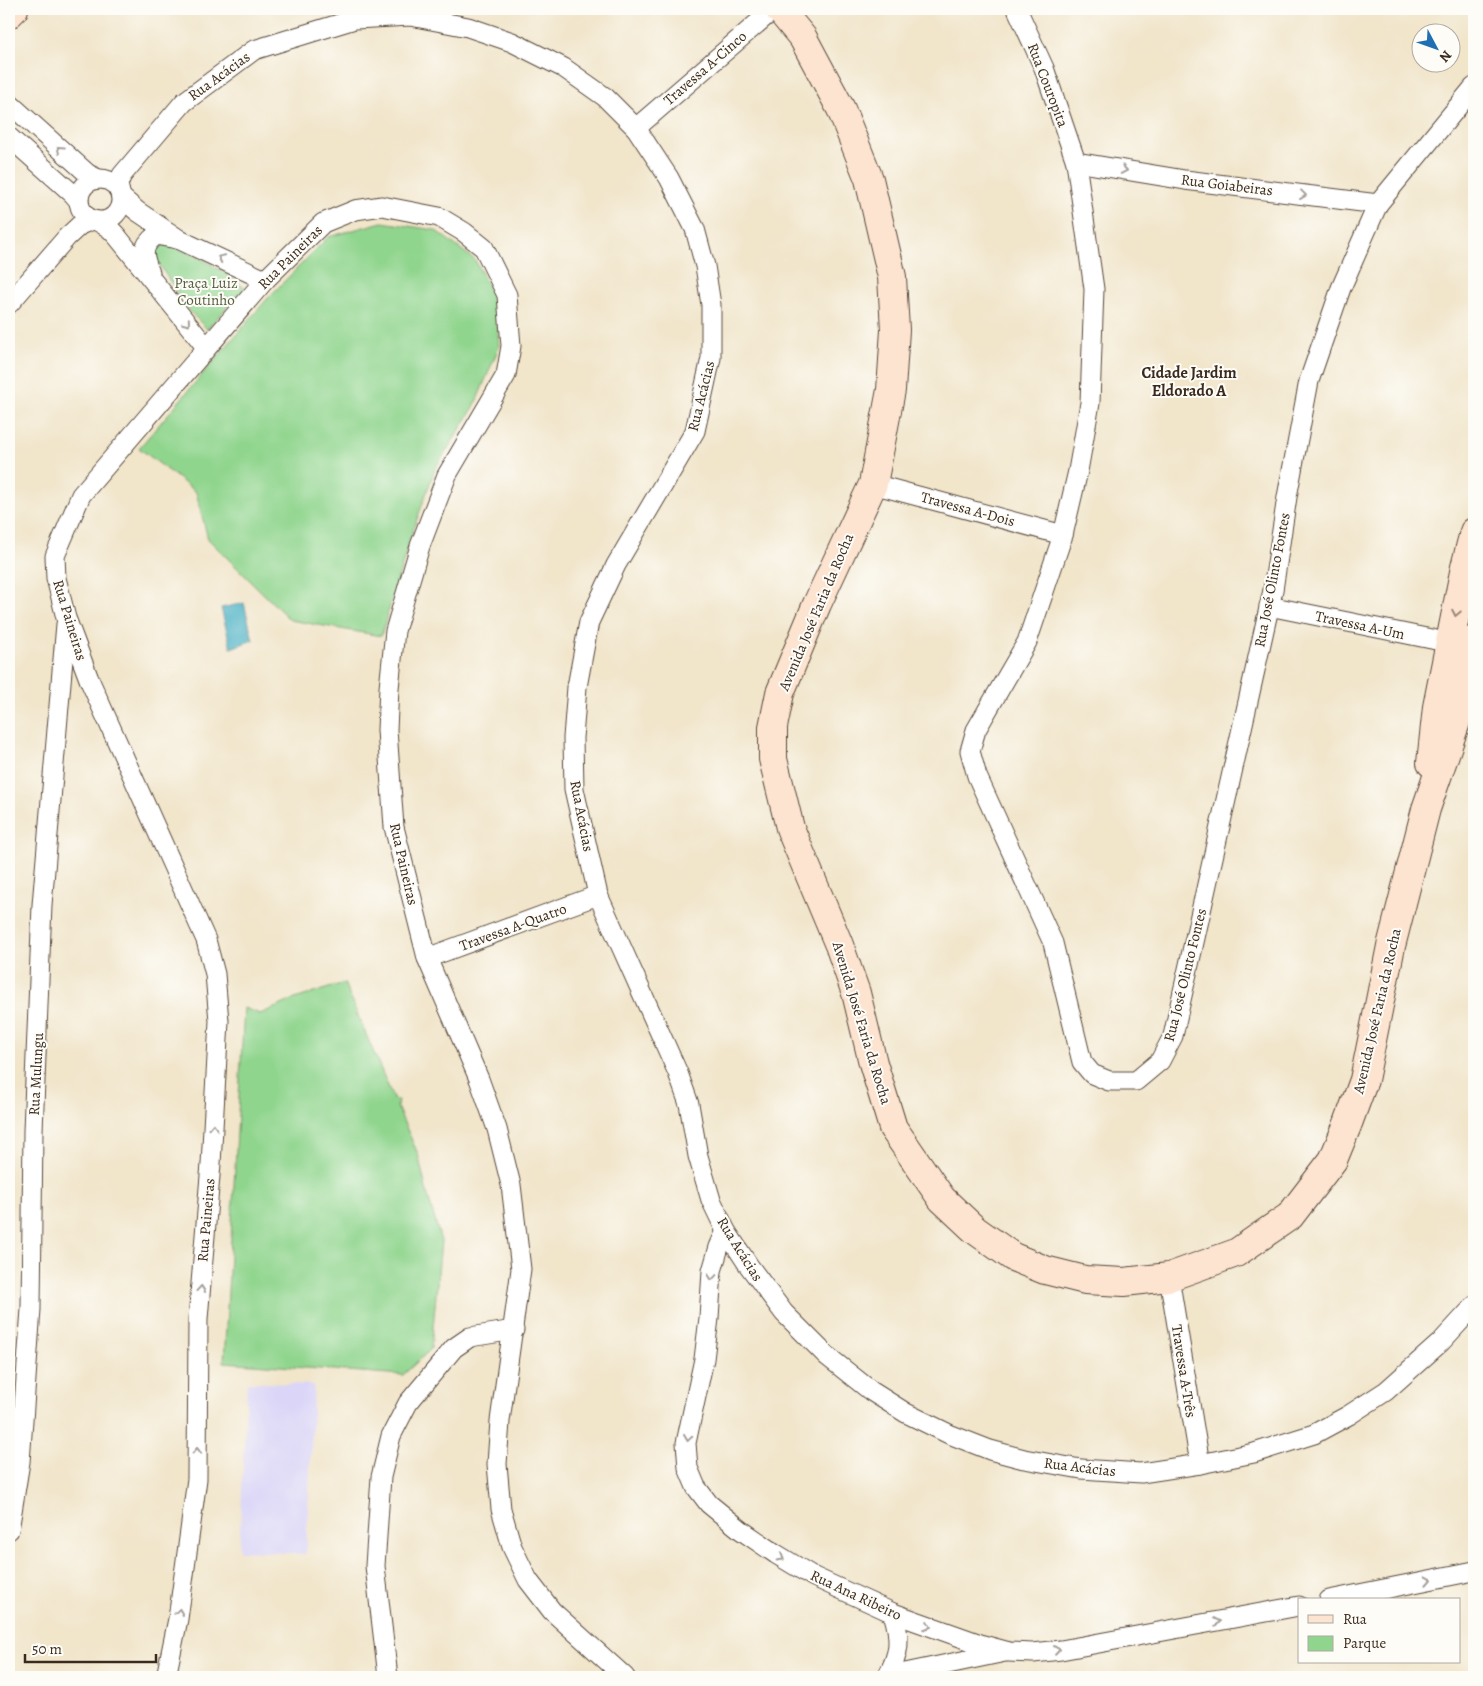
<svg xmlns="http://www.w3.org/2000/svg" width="1483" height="1686" font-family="Alegreya,serif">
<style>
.built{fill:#dbd6f7}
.green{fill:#90d58e;stroke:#668056}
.water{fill:#45afc3;stroke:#406c70}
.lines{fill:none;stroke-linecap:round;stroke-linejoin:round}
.street-casing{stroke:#564638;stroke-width:21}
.secondary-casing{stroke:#564638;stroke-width:30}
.street{stroke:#fff;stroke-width:19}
.secondary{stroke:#fde4d1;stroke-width:28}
.oneway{stroke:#a79f9a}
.oneway2{stroke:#9c8778}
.labels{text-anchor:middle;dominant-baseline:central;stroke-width:4;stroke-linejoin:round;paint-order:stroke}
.street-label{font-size:15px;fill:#3b2a1e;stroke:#fdfcf7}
.park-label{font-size:15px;fill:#545d40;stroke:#fdfcf7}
.neighbourhood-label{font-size:16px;font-weight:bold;fill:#3b2a1e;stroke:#fdfcf7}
</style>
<rect width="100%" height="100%" fill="#fdfcf7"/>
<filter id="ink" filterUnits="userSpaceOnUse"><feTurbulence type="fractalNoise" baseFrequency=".02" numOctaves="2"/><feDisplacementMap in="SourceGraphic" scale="10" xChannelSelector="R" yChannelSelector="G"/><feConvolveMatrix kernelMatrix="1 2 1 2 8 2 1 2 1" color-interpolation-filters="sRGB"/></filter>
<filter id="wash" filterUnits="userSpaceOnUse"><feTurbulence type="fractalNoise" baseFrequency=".0096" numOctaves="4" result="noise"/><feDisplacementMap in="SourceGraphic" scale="20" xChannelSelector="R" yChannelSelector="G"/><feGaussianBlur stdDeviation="1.12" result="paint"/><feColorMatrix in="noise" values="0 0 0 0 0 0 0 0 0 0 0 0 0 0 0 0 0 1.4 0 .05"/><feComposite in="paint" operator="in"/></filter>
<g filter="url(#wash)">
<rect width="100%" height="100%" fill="#f1e5ca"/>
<path class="built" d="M 247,1382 L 314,1385 L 306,1554 L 239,1551 Z"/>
<g class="green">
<path d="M 382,222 L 435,230 L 475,260 L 496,301 L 499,347 L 474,407 L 435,469 L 409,542 L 381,636 L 290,620 L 208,539 L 196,492 L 139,448 L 268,298 L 328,237 Z"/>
<path d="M 161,244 C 195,252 218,267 245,288 L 207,329 L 189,311 L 153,255 L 154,249 Z"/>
<path d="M 344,983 L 394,1100 L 398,1100 L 397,1107 L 418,1154 L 427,1193 L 441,1241 L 431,1349 L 403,1375 L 224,1362 L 244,1008 L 260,1014 L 295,999 Z"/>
</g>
<path class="water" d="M 244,603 L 253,640 L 231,648 L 221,608 Z"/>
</g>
<g filter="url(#ink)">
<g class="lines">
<g class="street-casing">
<g id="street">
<path d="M 1017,9 L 1044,68 L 1076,162 L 1094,289 L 1090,403 L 1078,471 L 1063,535 L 1027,642 L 976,730 L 970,751 L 977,776 L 1053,943 L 1082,1062 L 1092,1074 L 1109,1081 L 1136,1081 L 1160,1061 L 1173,1036 L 1273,590 L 1287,497 L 1309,381 L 1341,288 L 1378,204 L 1474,87"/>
<path d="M 9,103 L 88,174 L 98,179"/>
<path d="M 636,128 L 774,9"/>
<path d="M 9,137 L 73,194 L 79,201"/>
<path d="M 1076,162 L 1185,180 L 1378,204"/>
<circle cx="100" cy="200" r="21"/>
<path d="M 120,193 L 118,184 L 122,175 L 184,102 L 254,50 L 355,19 L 410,16 L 468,27 L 512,42 L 564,68 L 605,97 L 636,128 L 669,178 L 695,229 L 705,266 L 711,305 L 711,358 L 695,431 L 616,565 L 589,622 L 577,687 L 573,738 L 574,789 L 598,895 L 678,1073 L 689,1104 L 698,1156 L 711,1200 L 726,1231 L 749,1266 L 784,1313 L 827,1356 L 871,1391 L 906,1413 L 949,1434 L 990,1450 L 1024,1459 L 1081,1469 L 1141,1473 L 1200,1464 L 1254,1453 L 1314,1434 L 1349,1415 L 1386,1391 L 1441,1342 L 1474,1306"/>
<path d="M 121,197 L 137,211 L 180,240 L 265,280"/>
<path d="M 97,221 L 109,228 L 116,235 L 206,347"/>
<path d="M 150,273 C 144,257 139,248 156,235 L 177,239"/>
<path d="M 9,304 L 67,237 L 80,225 L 93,220"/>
<path d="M 873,484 L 1063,535"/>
<path d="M 1269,606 L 1451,643"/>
<path d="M 427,958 L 598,895"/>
<path d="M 726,1231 L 719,1247 L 712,1271 L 709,1318 L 704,1359 L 686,1443 L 688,1468 L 696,1487 L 709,1504 L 741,1530 L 776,1554 L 814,1577 L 893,1613 L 983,1645 L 1009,1652 L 1033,1653 L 1061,1650 L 1299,1606"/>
<path d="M 1169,1277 L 1200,1464"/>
<path d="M 9,1530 L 20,1462 L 31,1309 L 33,1131 L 42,905 L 66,624"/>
<path d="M 1329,1600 L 1474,1571"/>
<path d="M 166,1677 L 178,1619 L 197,1479 L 198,1319 L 211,1164 L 219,1021 L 215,974 L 206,940 L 89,679 L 66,618 L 56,578 L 55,556 L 81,495 L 265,280 L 323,223 L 355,210 L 382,206 L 439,217 L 464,232 L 484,248 L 507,295 L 511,346 L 506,375 L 447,475 L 420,546 L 395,631 L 389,688 L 387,730 L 394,827 L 427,958 L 479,1079 L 497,1129 L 511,1185 L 521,1269 L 500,1421 L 497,1464 L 501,1509 L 512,1547 L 528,1580 L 552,1611 L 625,1677"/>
<path d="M 388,1677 L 375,1566 L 381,1477 L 391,1436 L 408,1403 L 454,1348 L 470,1337 L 514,1330"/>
<path d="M 886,1677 L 1005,1652"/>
<path d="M 887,1677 C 900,1653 901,1639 893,1613"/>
</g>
</g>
<g class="secondary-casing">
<g id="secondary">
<path d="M 779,9 L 803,38 L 841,109 L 869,179 L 892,277 L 895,330 L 891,390 L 873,484 L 817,604 L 780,693 L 773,727 L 773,759 L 790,828 L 839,945 L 856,993 L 873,1063 L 893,1128 L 942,1199 L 975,1230 L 1013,1257 L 1045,1270 L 1085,1280 L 1124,1282 L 1169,1277 L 1236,1253 L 1290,1216 L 1333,1160 L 1347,1126 L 1364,1080 L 1391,946 L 1426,809 L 1456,722 L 1474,640"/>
<path d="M 9,14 L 14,9"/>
<path d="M 1431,763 L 1437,707 L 1465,567 L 1474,532"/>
</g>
</g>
<use href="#street" class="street"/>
<use href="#secondary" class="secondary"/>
</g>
<defs><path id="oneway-chevron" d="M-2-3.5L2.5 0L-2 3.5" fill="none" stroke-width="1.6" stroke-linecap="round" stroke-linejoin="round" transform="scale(1.25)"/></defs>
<g class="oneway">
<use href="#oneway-chevron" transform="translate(60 149) rotate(-138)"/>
<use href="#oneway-chevron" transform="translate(1124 170) rotate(10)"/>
<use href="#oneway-chevron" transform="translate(1303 195) rotate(7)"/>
<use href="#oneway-chevron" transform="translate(221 258) rotate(-154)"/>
<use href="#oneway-chevron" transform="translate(187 323) rotate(51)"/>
<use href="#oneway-chevron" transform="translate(213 1127) rotate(-87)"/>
<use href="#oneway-chevron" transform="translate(712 1277) rotate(95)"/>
<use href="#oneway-chevron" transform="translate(201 1289) rotate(-85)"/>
<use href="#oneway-chevron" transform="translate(688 1438) rotate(98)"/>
<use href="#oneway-chevron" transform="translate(197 1451) rotate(-89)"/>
<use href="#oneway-chevron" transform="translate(781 1558) rotate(31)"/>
<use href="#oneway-chevron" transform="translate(1428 1580) rotate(-11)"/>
<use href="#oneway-chevron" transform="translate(179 1612) rotate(-82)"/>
<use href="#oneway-chevron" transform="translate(1217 1622) rotate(-10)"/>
<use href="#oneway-chevron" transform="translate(928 1626) rotate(20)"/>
<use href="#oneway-chevron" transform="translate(1057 1650) rotate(-8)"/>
</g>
<use class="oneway2" href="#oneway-chevron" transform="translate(1456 613) rotate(101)"/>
</g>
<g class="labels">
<g class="street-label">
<text transform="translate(705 68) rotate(-41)">Travessa A-Cinco</text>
<text transform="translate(219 76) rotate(-36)">Rua Acácias</text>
<text transform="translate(1048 85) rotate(69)">Rua Couropita</text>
<text transform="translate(1227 185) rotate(7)">Rua Goiabeiras</text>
<text transform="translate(290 257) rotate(-45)">Rua Paineiras</text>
<text transform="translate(701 396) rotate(-76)">Rua Acácias</text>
<text transform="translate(968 509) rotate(15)">Travessa A-Dois</text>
<text transform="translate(1272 580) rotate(-79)">Rua José Olinto Fontes</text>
<text transform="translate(816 612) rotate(-67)">Avenida José Faria da Rocha</text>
<text transform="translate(70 620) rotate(73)">Rua Paineiras</text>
<text transform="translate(1360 625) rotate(12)">Travessa A-Um</text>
<text transform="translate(582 816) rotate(79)">Rua Acácias</text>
<text transform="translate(404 864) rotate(77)">Rua Paineiras</text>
<text transform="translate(513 927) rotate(-20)">Travessa A-Quatro</text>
<text transform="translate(1185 975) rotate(-76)">Rua José Olinto Fontes</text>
<text transform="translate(1377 1011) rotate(-77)">Avenida José Faria da Rocha</text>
<text transform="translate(862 1023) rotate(73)">Avenida José Faria da Rocha</text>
<text transform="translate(36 1074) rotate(-87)">Rua Mulungu</text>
<text transform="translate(206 1220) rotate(-85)">Rua Paineiras</text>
<text transform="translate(740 1249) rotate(58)">Rua Acácias</text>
<text transform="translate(1184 1371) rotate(81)">Travessa A-Três</text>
<text transform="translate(1080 1467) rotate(7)">Rua Acácias</text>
<text transform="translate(856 1595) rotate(25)">Rua Ana Ribeiro</text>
</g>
<g class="park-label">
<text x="206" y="283">Praça Luiz<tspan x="206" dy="17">Coutinho</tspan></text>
</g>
<g class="neighbourhood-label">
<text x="1189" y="373">Cidade Jardim<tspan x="1189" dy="18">Eldorado A</tspan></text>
</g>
</g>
<rect width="1483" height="1686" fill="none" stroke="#fdfcf7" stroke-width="30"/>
<rect x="1298" y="1598" width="162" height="65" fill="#fdfcf7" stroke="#afa8a0"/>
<rect x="1308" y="1615" width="25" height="8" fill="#fde4d1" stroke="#afa8a0"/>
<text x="1343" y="1624" font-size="15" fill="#3b2a1e">Rua</text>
<rect x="1308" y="1636" width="25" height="15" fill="#90d58e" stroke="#afa8a0"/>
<text x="1343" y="1648" font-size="15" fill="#3b2a1e">Parque</text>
<g transform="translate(1436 48) rotate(131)"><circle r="24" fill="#fdfcf7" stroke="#afa8a0"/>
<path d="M0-4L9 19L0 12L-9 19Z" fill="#1f6fb2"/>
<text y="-8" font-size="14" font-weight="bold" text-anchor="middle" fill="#3b2a1e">N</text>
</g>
<path d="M25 1654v8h131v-8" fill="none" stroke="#3b2a1e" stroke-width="2.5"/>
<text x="32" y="1654" font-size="15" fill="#3b2a1e" stroke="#fdfcf7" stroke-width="4" paint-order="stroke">50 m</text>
</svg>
